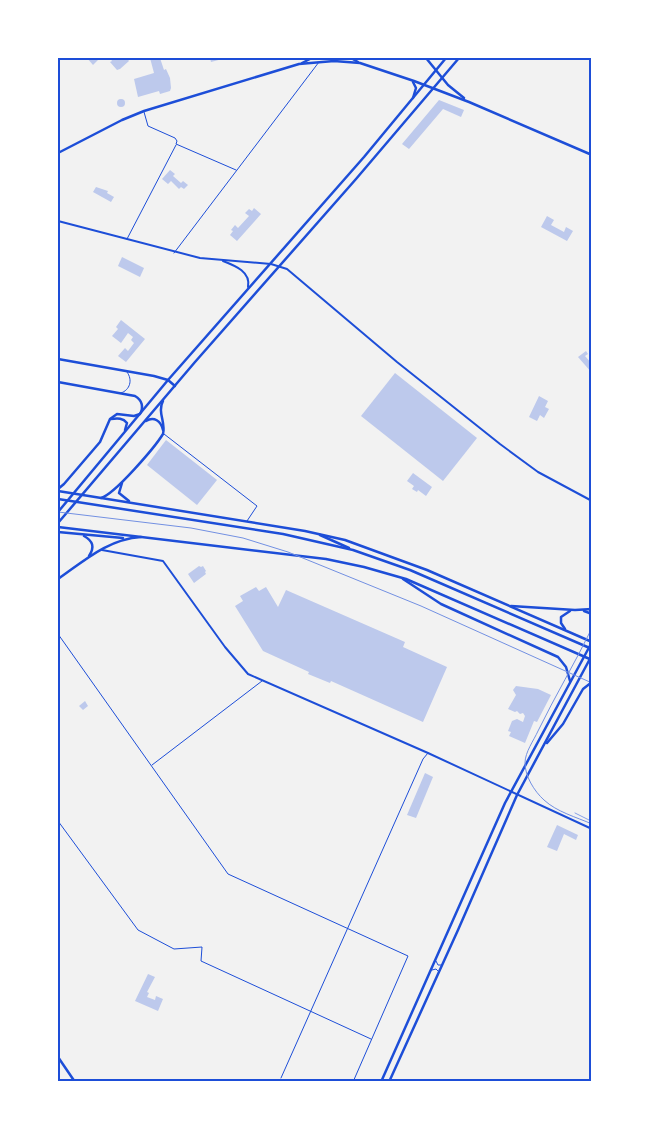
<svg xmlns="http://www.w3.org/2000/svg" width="649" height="1139" font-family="Commissioner,sans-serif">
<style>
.building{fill:#bdc9ec}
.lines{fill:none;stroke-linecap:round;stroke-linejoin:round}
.path{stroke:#1d4ed8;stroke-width:0.5}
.minor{stroke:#1d4ed8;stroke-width:1}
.tertiary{stroke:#1d4ed8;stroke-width:2}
.secondary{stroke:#1d4ed8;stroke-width:2.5}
.primary{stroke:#1d4ed8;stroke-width:2.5}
.tram{stroke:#7290e2;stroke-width:1}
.rail{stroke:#7290e2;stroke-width:1}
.neatline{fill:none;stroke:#1d4ed8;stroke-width:2}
</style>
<rect width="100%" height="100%" fill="#f2f2f2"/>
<g class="building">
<path d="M 87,58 L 96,58 L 98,60 L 93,65 Z"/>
<path d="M 110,58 L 127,58 L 129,61 L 120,69 L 117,70 L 110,62 L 112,61 Z"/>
<path d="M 150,58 L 160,58 L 164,70 L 166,69 L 170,78 L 171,88 L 170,91 L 160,94 L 159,91 L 138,97 L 134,79 L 154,73 Z"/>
<path d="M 210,58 L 226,58 L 211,62 Z"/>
<circle cx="121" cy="103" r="4"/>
<path d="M 439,100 L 464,110 L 461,117 L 443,109 L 409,149 L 402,144 Z"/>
<path d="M 170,170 L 175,174 L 173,176 L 181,183 L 183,181 L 188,185 L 184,189 L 181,187 L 179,189 L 171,181 L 168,184 L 162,179 Z"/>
<path d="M 96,187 L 108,191 L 107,193 L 114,197 L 111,202 L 93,192 Z"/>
<path d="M 254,208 L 261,214 L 237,241 L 230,235 L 233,231 L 231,230 L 235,225 L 238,228 L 249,216 L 245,213 L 249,209 L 252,211 Z"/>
<path d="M 547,216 L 554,220 L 551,225 L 564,232 L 566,227 L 573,231 L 567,241 L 541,227 Z"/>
<path d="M 122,257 L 144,268 L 140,277 L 118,266 Z"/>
<path d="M 121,320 L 145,339 L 126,362 L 118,356 L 125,348 L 128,351 L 134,343 L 131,340 L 133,337 L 128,333 L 121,343 L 112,336 L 118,329 L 116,327 Z"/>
<path d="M 586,351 L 588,354 L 585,356 L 592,364 L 592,373 L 578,357 Z"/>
<path d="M 395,373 L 477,438 L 443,481 L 361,416 Z"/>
<path d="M 539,396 L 548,401 L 545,407 L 549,409 L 544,418 L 540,415 L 537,421 L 529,417 Z"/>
<path d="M 166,440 L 217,480 L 197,505 L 147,465 Z"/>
<path d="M 413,473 L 432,487 L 426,496 L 418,490 L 417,492 L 412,489 L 414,486 L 407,481 Z"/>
<path d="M 199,566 L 201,567 L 203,566 L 206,571 L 205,572 L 206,574 L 194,583 L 188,574 Z"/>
<path d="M 256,587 L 259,591 L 266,587 L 278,607 L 286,590 L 405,642 L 403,647 L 447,667 L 423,722 L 331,681 L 330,683 L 308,674 L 309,672 L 263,651 L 235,606 L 243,601 L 240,596 Z"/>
<path d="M 516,686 L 538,689 L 551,695 L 537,722 L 534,721 L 525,743 L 509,736 L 511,732 L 508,731 L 512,721 L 517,719 L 523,722 L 525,716 L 523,713 L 520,714 L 517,711 L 515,712 L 508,709 L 516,695 L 513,690 Z"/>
<path d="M 85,701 L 88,706 L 83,710 L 79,706 Z"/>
<path d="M 425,773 L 433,777 L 416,818 L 407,815 Z"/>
<path d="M 557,825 L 578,835 L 576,840 L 564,834 L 557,851 L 547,847 Z"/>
<path d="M 148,974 L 155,977 L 147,992 L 149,993 L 147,997 L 155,1000 L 156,996 L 163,999 L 158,1011 L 135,1001 Z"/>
</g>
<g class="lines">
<path class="path" d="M 575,813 L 591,821"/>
<g class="minor">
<path d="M 453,58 L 458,58"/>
<path d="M 144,112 L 148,126 L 175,138 L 177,141 L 176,144 L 236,170"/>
<path d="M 127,239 L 176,145"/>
<path d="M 174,253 L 319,62"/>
<path d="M 121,393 C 130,390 133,380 127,372"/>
<path d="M 164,434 L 257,506 L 247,521"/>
<path d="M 58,634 L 228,874 L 408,956 L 353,1082"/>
<path d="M 152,765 L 262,681"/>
<path d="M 58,821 L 138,930 L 174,949 L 202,947 L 201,961 L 371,1039"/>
<path d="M 436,961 L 438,965 L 441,965"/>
<path d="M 432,970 L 436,969 L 438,971"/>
<path d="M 281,1078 L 423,759 L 428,753"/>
</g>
<g class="tertiary">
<path d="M 58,221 L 200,258 L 271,264 L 287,269 L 397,362 L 500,444 L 538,472 L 592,501"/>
<path d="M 223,261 C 236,266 251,272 248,287"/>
<path d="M 102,550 L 163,561 L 225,647 L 248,674 L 428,753 L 592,829"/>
</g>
<g class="secondary">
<path d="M 351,58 L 358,62"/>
<path d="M 426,58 L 448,85 L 464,98"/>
<path d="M 302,63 L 312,58"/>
<path d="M 413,98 L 416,88 L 413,82"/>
<path d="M 58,153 L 122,120 L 144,111 L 299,64 L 334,61 L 360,63 L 414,81 L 469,102 L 592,155"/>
<path d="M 58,359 L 154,376 L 168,380 L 175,386"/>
<path d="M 58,382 L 135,396 C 142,400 144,407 140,414 L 134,416 L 117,414 L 110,419 L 100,442 L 64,484 L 58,489"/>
<path d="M 111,419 C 118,418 123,418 127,423 L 125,430"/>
<path d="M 146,421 C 154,416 161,421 163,430"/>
<path d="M 122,483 L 119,493 L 129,501"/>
<path d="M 58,491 L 305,531 L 345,540 L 427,570 L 592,642 L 505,803 L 381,1082"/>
<path d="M 101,498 C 115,494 155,447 163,434 C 166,422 157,412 163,401"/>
<path d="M 320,535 L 349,548"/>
<path d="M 403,579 L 441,604 L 558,657 L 566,667 L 570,681"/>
<path d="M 511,606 L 575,610 L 592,609"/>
<path d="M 584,611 L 592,614"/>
<path d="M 565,629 L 561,623 L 561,617 L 570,611"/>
<path d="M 547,743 L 563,724 L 583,689 L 592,682"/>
<path d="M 58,1057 L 75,1082"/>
<path d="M 389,1082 L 458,930 L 517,795 L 592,655"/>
</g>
<g class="primary">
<path d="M 58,499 L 283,534 L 353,550 L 410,570 L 592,649"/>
<path d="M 58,512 L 168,380 L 364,157 L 446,58"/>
<path d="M 58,523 L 195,362 L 356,179 L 459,58"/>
<path d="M 58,527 L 326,559 L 364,567 L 406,579 L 592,660"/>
<path d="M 58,532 L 123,538"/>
<path d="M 84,536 C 93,541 95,547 89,556"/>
<path d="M 58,579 C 84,561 108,539 141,537"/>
</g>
<path class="tram" d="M 592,628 C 575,663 555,696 538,731 C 534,740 525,752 525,763 C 525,776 534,791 544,800 C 557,812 576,817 592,824"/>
<path class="rail" d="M 58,512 L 191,528 L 243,538 L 288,552 L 421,606 L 592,683"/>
</g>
<rect width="649" height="1139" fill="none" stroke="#ffffff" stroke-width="118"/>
<rect x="59" y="59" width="531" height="1021" class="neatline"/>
</svg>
